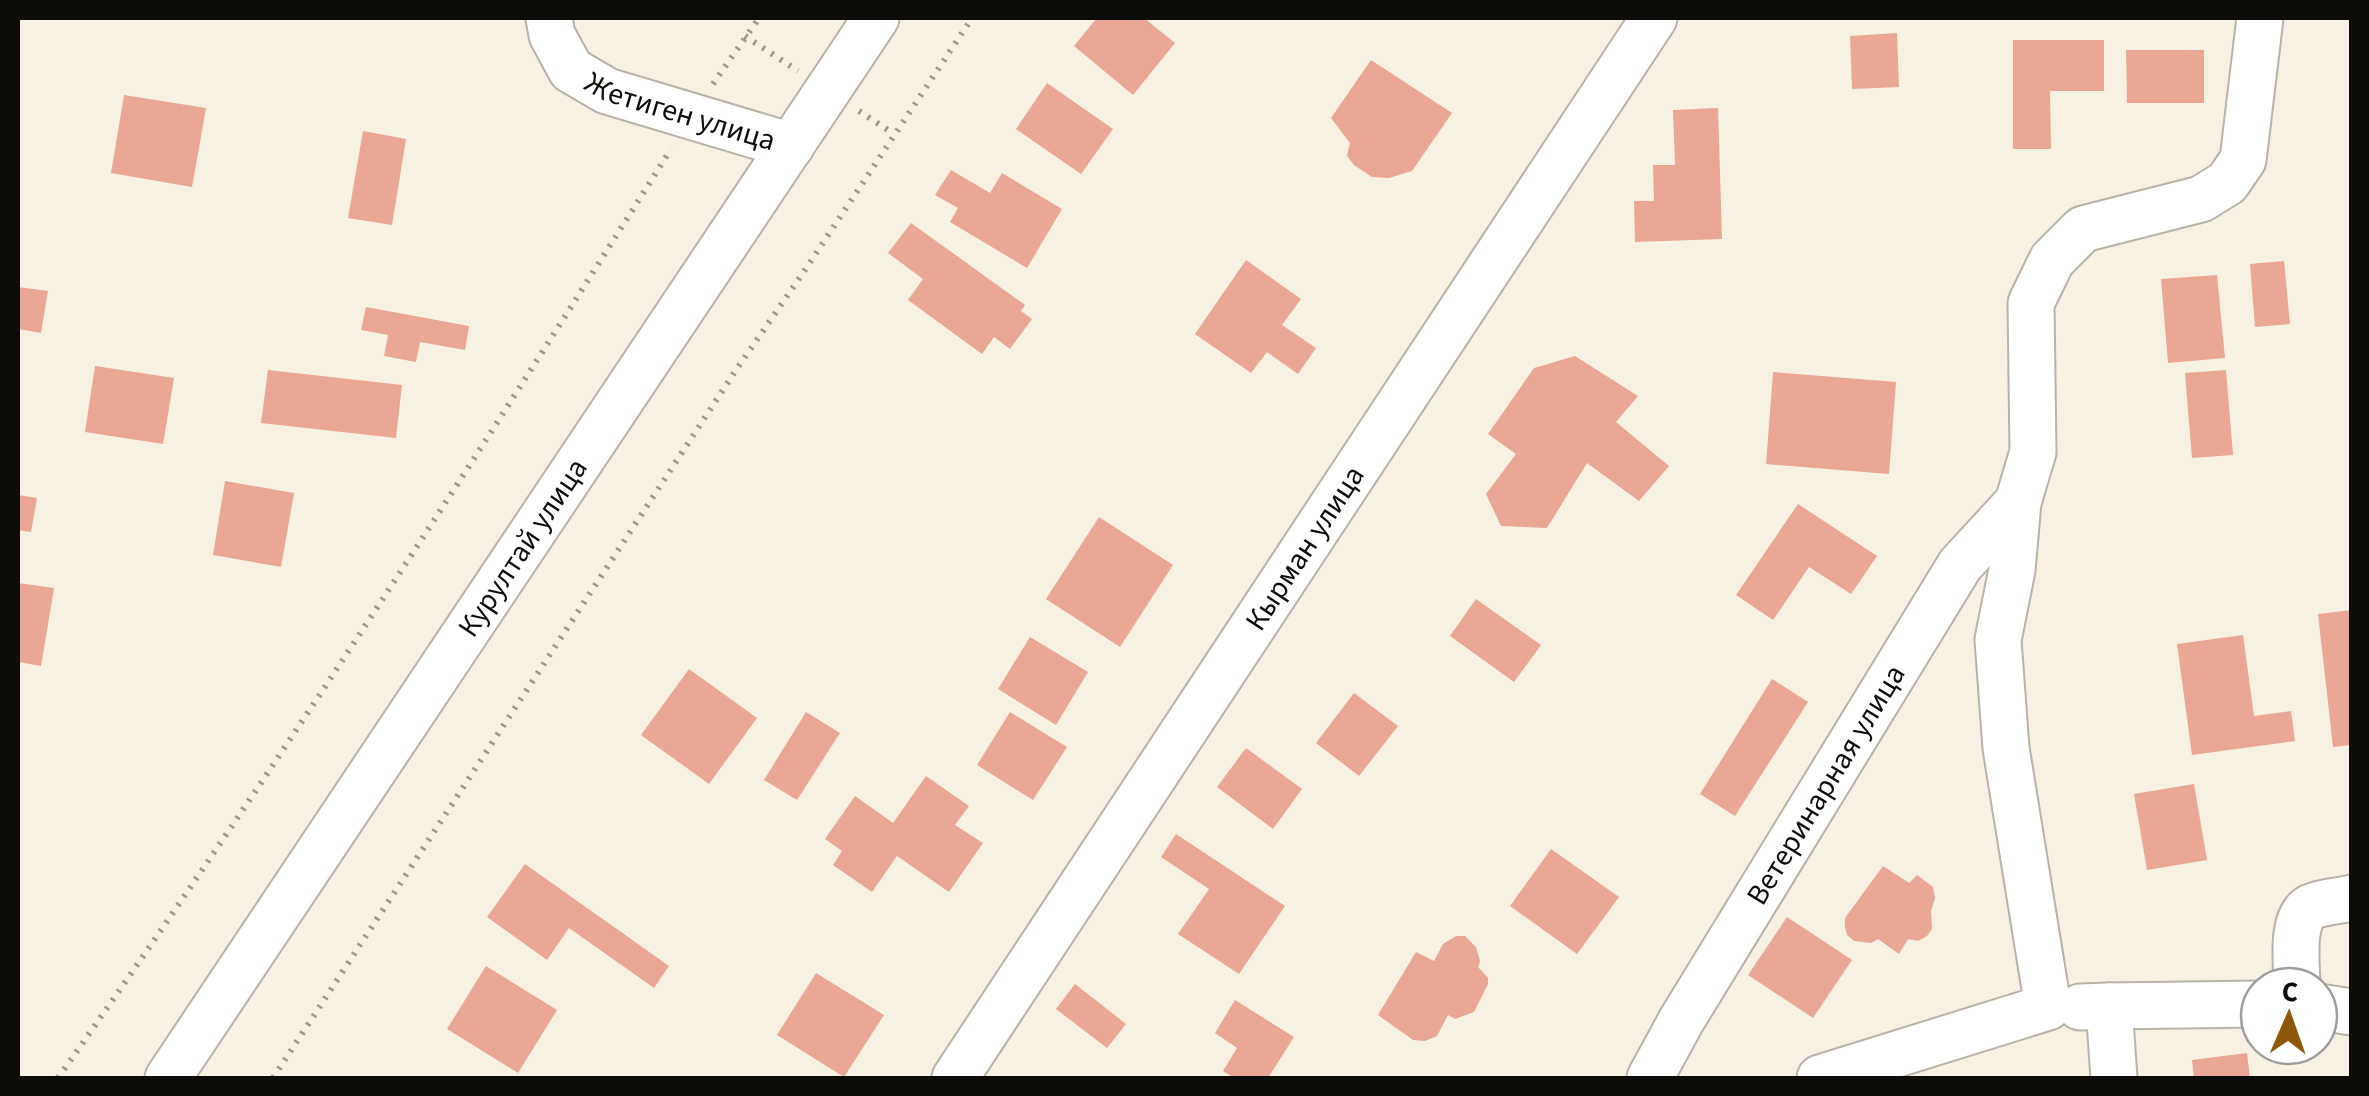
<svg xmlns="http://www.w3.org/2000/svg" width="2369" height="1096" font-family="'Source Sans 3',sans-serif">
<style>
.building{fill:#eaa793}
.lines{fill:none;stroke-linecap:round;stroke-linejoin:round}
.minor-casing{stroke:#b8b3a7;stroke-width:49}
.path{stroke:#9c988e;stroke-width:6;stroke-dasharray:2.5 8;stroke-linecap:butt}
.minor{stroke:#fff;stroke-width:45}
.labels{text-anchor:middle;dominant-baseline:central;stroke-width:8;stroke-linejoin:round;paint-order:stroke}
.street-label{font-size:30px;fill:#0f0d09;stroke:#fff}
</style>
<rect width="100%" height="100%" fill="#f7f1e4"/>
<g class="building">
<path d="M 1097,18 L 1144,18 L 1175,43 L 1133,95 L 1074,46 Z"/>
<path d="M 1897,33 L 1899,87 L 1852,89 L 1850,36 Z"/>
<path d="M 2013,40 L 2104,40 L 2104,91 L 2050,91 L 2051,149 L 2013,149 Z"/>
<path d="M 2126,50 L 2204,50 L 2204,103 L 2127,103 Z"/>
<path d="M 1371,60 L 1452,113 L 1412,171 L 1389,178 L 1372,177 L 1354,165 L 1347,156 L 1350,143 L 1331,118 Z"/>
<path d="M 1047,83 L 1113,129 L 1081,174 L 1016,129 Z"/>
<path d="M 124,95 L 206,108 L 192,187 L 111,173 Z"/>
<path d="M 1718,108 L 1722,239 L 1635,242 L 1634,201 L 1654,201 L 1653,165 L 1675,165 L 1673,110 Z"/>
<path d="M 363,131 L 406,139 L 392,225 L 348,218 Z"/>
<path d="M 951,170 L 990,193 L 1002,173 L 1062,209 L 1027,268 L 950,222 L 958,208 L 935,195 Z"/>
<path d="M 911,223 L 1025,305 L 1021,311 L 1032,319 L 1010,349 L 994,337 L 982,354 L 908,300 L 923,279 L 888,253 Z"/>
<path d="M 1246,260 L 1301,299 L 1282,325 L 1316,348 L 1298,374 L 1267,352 L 1251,373 L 1195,334 Z"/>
<path d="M 2284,261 L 2290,324 L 2255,327 L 2250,264 Z"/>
<path d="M 2217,275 L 2225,358 L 2168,363 L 2161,279 Z"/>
<path d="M 18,287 L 48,291 L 41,333 L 18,329 Z"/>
<path d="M 366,307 L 469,326 L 465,350 L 420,342 L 416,362 L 384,356 L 388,335 L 361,330 Z"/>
<path d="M 1575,356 L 1638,396 L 1616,422 L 1669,466 L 1639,501 L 1587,463 L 1547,528 L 1501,526 L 1486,494 L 1516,454 L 1488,434 L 1534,368 Z"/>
<path d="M 95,366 L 174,378 L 163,444 L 85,432 Z"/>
<path d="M 268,370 L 402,385 L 396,438 L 261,423 Z"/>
<path d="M 2226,370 L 2233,455 L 2192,458 L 2185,373 Z"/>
<path d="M 1773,372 L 1896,382 L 1889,474 L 1766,464 Z"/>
<path d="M 225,481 L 294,493 L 281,567 L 213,555 Z"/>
<path d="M 18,495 L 37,498 L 31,532 L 18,530 Z"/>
<path d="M 1798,504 L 1877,556 L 1851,594 L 1809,567 L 1773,620 L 1736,595 Z"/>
<path d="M 1099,517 L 1173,565 L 1120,647 L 1046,599 Z"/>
<path d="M 18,583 L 54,588 L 41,666 L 18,662 Z"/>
<path d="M 1476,599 L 1541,645 L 1514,682 L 1450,636 Z"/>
<path d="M 2352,610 L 2352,745 L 2333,747 L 2318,614 Z"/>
<path d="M 2243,635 L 2254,716 L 2291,711 L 2295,741 L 2192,755 L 2177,644 Z"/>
<path d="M 1030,637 L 1088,672 L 1056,725 L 998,689 Z"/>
<path d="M 689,669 L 757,718 L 709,784 L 641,735 Z"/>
<path d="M 1772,679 L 1808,702 L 1735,816 L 1700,794 Z"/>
<path d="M 1354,693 L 1398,726 L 1359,776 L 1316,743 Z"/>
<path d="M 806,712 L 840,733 L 797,800 L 764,780 Z"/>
<path d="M 1010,712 L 1067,747 L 1033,800 L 977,765 Z"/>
<path d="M 1246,748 L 1302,789 L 1273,829 L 1217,787 Z"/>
<path d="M 926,776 L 969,806 L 955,825 L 983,843 L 949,892 L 897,856 L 872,892 L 833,865 L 842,851 L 825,839 L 855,796 L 893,823 Z"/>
<path d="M 2194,784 L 2207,860 L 2147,870 L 2134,794 Z"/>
<path d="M 1176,834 L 1285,906 L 1239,974 L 1178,934 L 1209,889 L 1161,857 Z"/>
<path d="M 1551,849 L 1619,897 L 1577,954 L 1510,906 Z"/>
<path d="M 525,864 L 669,966 L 654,988 L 569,928 L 547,960 L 487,917 Z"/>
<path d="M 1883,866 L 1909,883 L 1917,875 L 1933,887 L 1935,898 L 1931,911 L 1932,929 L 1927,936 L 1918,941 L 1908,939 L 1899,954 L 1878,939 L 1871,943 L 1854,941 L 1847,935 L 1845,927 L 1845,918 Z"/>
<path d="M 1787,917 L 1852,960 L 1813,1018 L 1748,975 Z"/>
<path d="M 1456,936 L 1465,936 L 1476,947 L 1480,961 L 1478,967 L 1488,978 L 1488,984 L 1474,1012 L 1455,1019 L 1448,1015 L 1437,1036 L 1425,1041 L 1413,1040 L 1378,1015 L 1416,952 L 1434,961 L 1443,944 Z"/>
<path d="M 486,966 L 557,1010 L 518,1073 L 447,1029 Z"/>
<path d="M 816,973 L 884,1015 L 844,1077 L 777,1035 Z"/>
<path d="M 1075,984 L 1126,1024 L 1107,1048 L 1056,1009 Z"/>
<path d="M 1235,1000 L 1294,1037 L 1268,1078 L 1234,1078 L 1223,1071 L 1237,1048 L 1215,1033 Z"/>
<path d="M 2247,1053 L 2250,1078 L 2194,1078 L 2192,1060 Z"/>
</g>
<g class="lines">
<g class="minor-casing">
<g id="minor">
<path id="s1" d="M 549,18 L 552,35 L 571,70 L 607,91 L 791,146"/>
<path d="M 2297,986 C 2297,966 2290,918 2311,907 C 2322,902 2339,901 2352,898"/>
<path d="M 2109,1006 L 2259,1004"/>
<path d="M 2080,1007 L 2109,1006 L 2114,1078"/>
<path d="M 2319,1007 L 2352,1012"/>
<path id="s2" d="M 168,1078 L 876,18"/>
<path id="s3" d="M 955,1078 L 1654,18"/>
<path id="s4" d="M 1650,1078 L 1681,1021 L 1960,565 L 2018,502 L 2033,452 L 2031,303 L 2052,260 L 2083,229 L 2201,199 L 2227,183 L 2243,160 L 2260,18"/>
<path d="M 1820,1078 L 2048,1007 L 2006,748 L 1998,640 L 2012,570 L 2018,502"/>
</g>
</g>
<g class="path">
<path d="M 745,36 L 798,71"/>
<path d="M 713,84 L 759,18"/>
<path d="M 859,111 L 894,134"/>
<path d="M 58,1078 C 272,775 473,463 671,149"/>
<path d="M 273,1078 L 734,373 L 803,273 L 972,18"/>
</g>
<use href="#minor" class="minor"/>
</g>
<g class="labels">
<g class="street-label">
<text stroke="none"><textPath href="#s1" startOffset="175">Жетиген улица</textPath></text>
<text stroke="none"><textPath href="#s2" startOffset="638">Курултай улица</textPath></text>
<text stroke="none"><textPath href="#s3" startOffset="635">Кырман улица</textPath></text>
<text stroke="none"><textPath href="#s4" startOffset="342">Ветеринарная улица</textPath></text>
</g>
</g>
<rect width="2369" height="1096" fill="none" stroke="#0f0d09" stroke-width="40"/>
<g transform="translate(2289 1016) rotate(2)"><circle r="48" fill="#ffffff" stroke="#9f9e9d" stroke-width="2.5"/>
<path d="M0-8L18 38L0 25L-18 38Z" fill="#8d5809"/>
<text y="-15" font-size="28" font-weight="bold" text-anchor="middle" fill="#0f0d09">С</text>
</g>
</svg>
